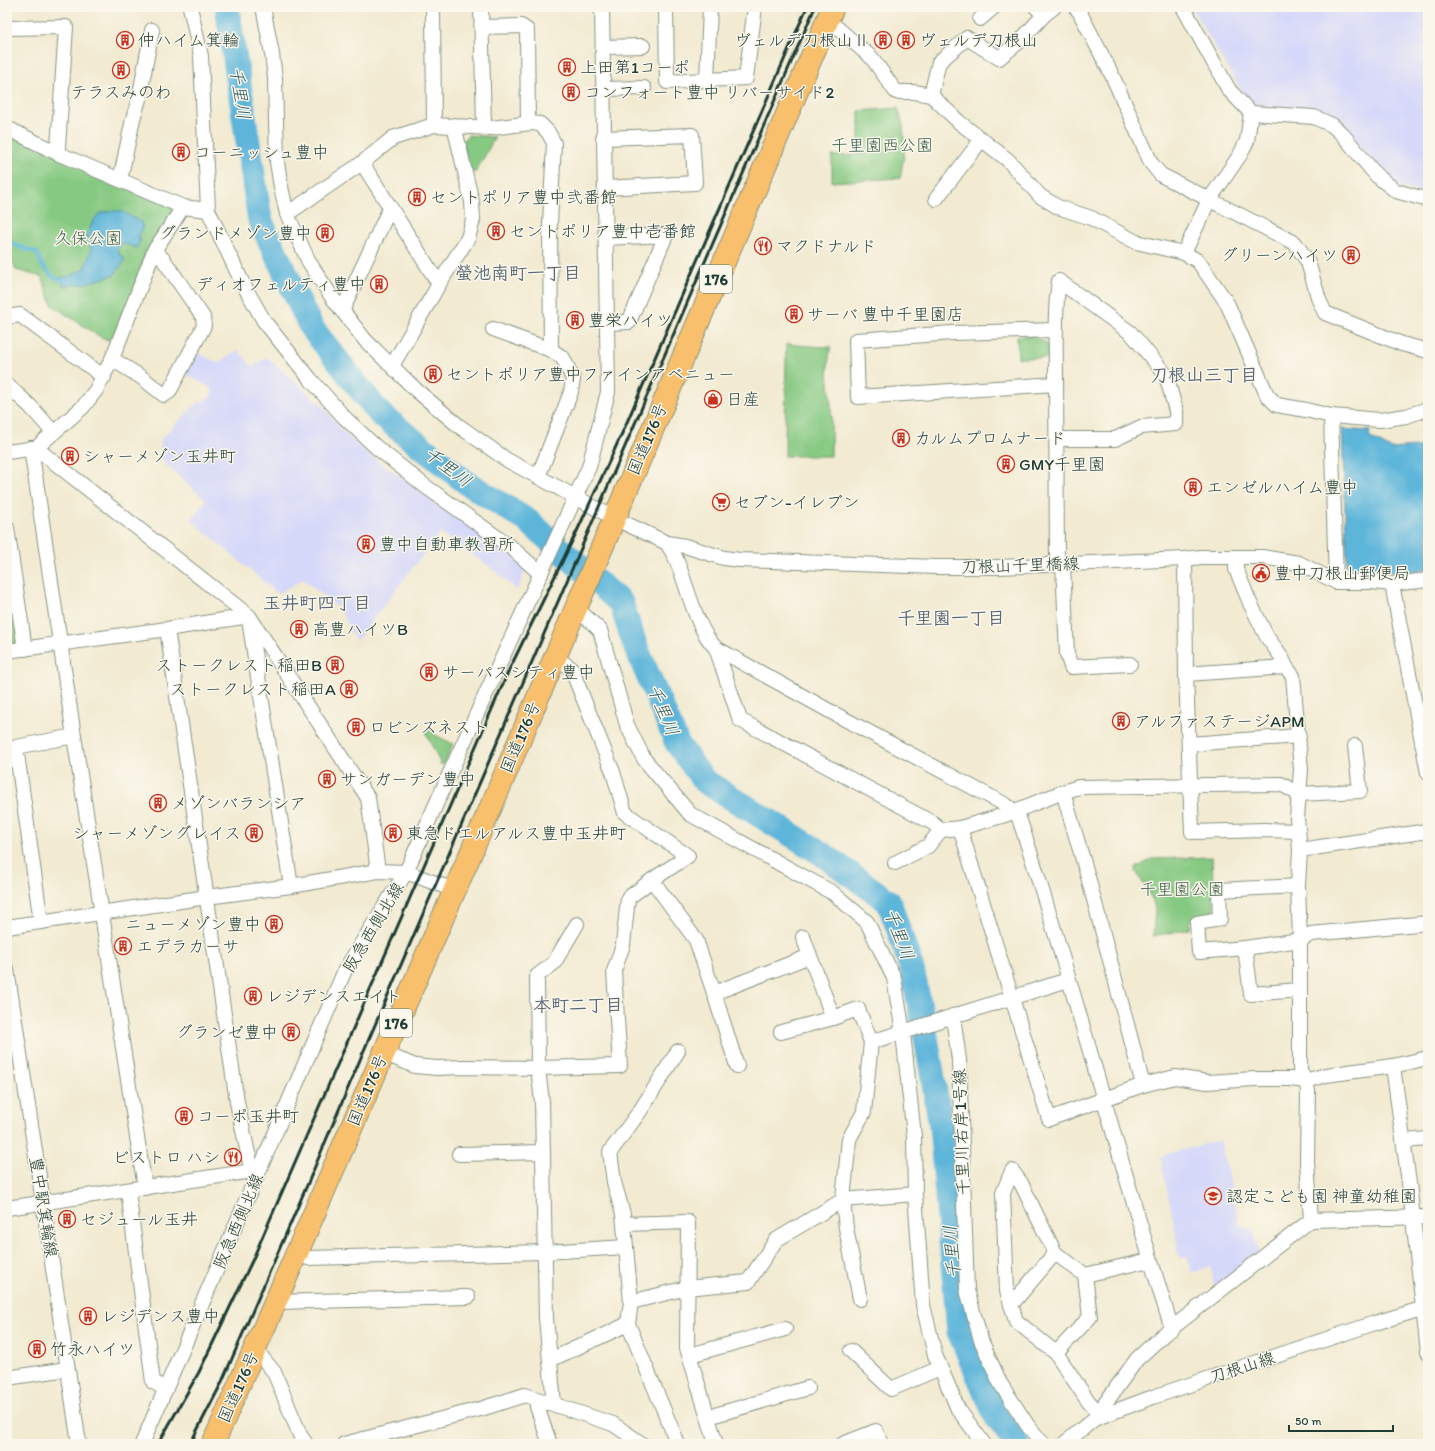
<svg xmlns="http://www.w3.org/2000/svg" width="1435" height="1451" font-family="Itim,'Klee One',sans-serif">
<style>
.built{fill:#d5d8f9}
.green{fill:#86c982;stroke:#52835b}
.water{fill:#5db5da;stroke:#3e7987}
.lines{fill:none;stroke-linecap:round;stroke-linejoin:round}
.stream{stroke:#5db5da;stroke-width:4}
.river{stroke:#5db5da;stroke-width:25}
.street-casing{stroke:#889482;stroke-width:16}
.highway-casing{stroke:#889482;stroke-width:24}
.street{stroke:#fff;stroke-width:14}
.highway{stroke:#f8bf6c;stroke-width:22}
.rail{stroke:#1f3d34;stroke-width:3}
.labels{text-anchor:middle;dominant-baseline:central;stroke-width:3;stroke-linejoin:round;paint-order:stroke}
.shield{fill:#fbf7ec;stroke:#61756b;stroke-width:1}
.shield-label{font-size:16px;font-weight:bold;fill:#1f3d34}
.poi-label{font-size:17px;fill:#1f3d34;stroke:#fbf7ec;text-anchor:start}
.park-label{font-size:17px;fill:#396048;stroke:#fbf7ec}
.street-label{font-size:17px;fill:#1f3d34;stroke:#fbf7ec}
.water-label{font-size:18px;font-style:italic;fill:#2e5b5e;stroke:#fbf7ec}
.neighbourhood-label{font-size:18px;font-weight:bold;fill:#5a6976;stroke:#fbf7ec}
</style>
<rect width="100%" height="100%" fill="#fbf7ec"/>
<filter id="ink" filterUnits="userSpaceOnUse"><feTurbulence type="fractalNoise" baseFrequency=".025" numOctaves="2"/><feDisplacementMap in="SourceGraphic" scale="8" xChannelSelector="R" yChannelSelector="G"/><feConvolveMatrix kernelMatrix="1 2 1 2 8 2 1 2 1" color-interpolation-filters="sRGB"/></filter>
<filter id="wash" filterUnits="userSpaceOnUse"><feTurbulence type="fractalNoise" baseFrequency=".012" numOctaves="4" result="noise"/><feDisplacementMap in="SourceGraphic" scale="16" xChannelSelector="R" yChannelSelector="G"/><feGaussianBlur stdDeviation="0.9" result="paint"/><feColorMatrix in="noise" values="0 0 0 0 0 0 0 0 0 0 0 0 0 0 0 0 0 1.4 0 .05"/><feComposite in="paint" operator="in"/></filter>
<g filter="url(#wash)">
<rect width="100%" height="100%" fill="#f2ead1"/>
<g class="built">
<path d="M 1191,7 L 1428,7 L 1428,194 L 1398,187 L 1360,147 L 1325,115 L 1305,108 L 1258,106 L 1246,98 Z"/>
<path d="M 238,350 L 253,367 L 267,357 L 325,408 L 341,430 L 379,462 L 456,517 L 500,544 L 526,569 L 517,590 L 490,567 L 440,533 L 356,641 L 339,608 L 303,579 L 278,594 L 191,520 L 206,500 L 165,464 L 160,454 L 161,439 L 195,405 L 212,396 L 212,389 L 186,374 L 195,352 L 218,363 Z"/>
<path d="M 1220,1140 L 1240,1225 L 1252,1229 L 1259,1253 L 1215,1287 L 1210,1266 L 1192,1273 L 1187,1257 L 1181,1259 L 1176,1246 L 1178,1244 L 1160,1156 Z"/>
</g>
<g class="green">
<path d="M 898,108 L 903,125 L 905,150 L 900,178 L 832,182 L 832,156 L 859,155 L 859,111 Z"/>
<path d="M 7,133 L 171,206 L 173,212 L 116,338 L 107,340 L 99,336 L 52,305 L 42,277 L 16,270 L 12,260 L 7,253 Z"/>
<path d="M 468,135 L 495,137 L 476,172 L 470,172 L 463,142 Z"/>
<path d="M 1017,336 L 1034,336 L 1049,345 L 1049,358 L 1018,358 Z"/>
<path d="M 786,344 C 801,345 816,347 831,347 C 825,371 830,382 831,405 C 832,422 831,439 831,456 L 785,456 Z"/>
<path d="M 16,623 L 18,640 L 15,645 L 7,646 L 7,624 Z"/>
<path d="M 427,729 L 437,736 L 453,744 L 445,763 L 441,765 L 425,731 Z"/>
<path d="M 1212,857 L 1214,912 L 1211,916 L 1190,921 L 1190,929 L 1153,936 L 1155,910 L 1153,901 L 1136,871 L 1136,868 L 1152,859 Z"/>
</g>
<g class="water">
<path d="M 112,211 L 121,211 L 141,222 L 143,228 L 138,238 L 141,239 L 137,248 L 123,243 L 117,249 L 120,255 L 124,257 L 124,262 L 114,275 L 83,284 L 64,286 L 60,278 L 70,276 L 85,268 L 91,249 L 87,235 L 93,221 L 100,213 Z"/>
<path d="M 1342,429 L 1370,431 L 1369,437 L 1391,449 L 1428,446 L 1428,569 C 1400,574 1375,572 1347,567 Z"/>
</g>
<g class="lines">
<path class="stream" d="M 7,240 L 19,247 L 36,252 L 39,256 L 41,264 L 52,276 L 63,281"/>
<path class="river" d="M 227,7 L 260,220 L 311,327 L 380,414 L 467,483 L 528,521 L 621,603 L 635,645 L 677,743 L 704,781 L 821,853 L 889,902 L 912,969 L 925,1031 L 941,1126 L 959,1332 L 996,1416 L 1017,1444"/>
</g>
</g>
<g filter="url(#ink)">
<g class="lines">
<g class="street-casing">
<g id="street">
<path d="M 190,7 L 201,56 L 208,210 L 242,282 L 264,321 L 311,380 L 344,417 L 376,447 L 425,486 L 512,548 L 541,574"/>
<path d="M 263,7 L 272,54 L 275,78 L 277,162 L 281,187 L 287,214 L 309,262 L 331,296 L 365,340 L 416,390 L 459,426 L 507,460 L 614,518 L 667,543 L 685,546 L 724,558 L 740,560 L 937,567 L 998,567 L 1185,559 L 1201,557 L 1262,557 L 1299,563 L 1336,582 L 1372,582 L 1392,584 L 1428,580"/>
<path d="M 433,7 L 434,125"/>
<path d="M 481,7 L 484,127"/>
<path d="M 666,7 L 667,82 L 746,78 L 755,7"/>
<path d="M 1036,7 L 1044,15 L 1054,7"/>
<path d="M 1075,7 L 1079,11 L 1112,75 L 1151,163 L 1161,175 L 1295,243 L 1308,262 L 1319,300 L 1325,313 L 1402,344 L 1428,351"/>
<path d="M 1183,7 L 1229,90 L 1251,113"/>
<path d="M 980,19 L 994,7"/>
<path d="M 828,20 L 872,58 L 896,92 L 914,92 L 931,95 L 959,122 L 1008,160 L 1040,196 L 1058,207 L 1091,218 L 1136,242 L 1184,253 L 1198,261 L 1227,303 L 1267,395 L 1277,405 L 1306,410 L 1331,416 L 1380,420 L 1406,416 L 1428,409"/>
<path d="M 482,27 L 521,26 L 527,30 L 528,123"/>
<path d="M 7,28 L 66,27 L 58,147 L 57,153"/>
<path d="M 603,47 L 643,46"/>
<path d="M 707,80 L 710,7"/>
<path d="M 603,89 L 644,88"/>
<path d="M 931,95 L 939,62 L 967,38 L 999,58 L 1021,40 L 1044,15"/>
<path d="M 7,128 L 57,153 L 183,207"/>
<path d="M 603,138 L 692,135 L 695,183 L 605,188"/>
<path d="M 362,163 L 439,284"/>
<path d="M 120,180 L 133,119 L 139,99 L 152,30"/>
<path d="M 936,199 L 982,139"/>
<path d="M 287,214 L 362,163 L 393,138 L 434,125 L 491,128 L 531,123 L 540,124 L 548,132 L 554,143 L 550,224 L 551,350 L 563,358 L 573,379 L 571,392 L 538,477"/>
<path d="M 606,238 L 666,235 L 629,322 L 608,323"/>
<path d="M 1184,253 L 1209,200 L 1240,155 L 1247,141 L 1251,113 L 1314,117 L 1332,125 L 1343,135 L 1376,175 L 1396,191 L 1428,200"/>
<path d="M 342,311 L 390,208"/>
<path d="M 7,317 L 20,315 L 104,377"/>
<path d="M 493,329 L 551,350"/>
<path d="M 112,359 L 141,377 L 164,395 L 169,392 L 204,326 L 203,317 L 163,259 L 154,251"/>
<path d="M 392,366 L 439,284 L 468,238 L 473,220 L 472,202 L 454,125"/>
<path d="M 1056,384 L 858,397 L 856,340 L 953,333 L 1056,330"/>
<path d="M 7,385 L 30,406 L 53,432"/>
<path d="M 1331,416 L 1336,582"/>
<path d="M 1056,439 L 1115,439 L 1141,427 L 1176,424 L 1176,411 L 1166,375 L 1131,333 L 1059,281 C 1054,312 1056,345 1056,376 C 1056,439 1057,502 1057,565"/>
<path d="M 31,448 L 74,736 L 145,1188"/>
<path d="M 36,448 L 249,616 L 368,798 L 378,871"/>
<path d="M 7,452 L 36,448 L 83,407 L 96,390 L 112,359 L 154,251 L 183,207 L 208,210"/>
<path d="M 7,528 L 25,649"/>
<path d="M 667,543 C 671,550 676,557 678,564 C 688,588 697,631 716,648 L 835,714 L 1006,805 L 1014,811 L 1019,818 C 1075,987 1118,1159 1172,1329"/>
<path d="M 1185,559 L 1186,674 L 1192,832 L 1264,830 L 1298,831"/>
<path d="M 1063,564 L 1067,654 L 1071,667 L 1130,664"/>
<path d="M 1392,584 L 1428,773"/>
<path d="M 576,608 L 600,630 L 627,725 L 644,759 L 690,814 L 833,893 L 867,922 L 894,978 L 903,1033 L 914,1136 L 915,1194 L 923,1305 L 935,1355 L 958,1409 L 984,1444"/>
<path d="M 249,620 L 291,886"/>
<path d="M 167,629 L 237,1102 L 250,1163 L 259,1170"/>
<path d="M 716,648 L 740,720 L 933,823 L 941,830 L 960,828 L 1049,1119 L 1143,1085 L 1088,877 L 1063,792"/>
<path d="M 7,651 L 167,629 L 249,616"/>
<path d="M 555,657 L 571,668 L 613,772 L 625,813 L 688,856 L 652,880 L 696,940 L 714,993"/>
<path d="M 1186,674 L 1286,667"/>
<path d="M 1189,744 L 1299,736"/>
<path d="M 960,828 L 1005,815 L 1063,792 L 1079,787 L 1281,784 L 1299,794 L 1360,791 L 1355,746"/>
<path d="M 1300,850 L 1428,831"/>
<path d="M 895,863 L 928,846 L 941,830"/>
<path d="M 1298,886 L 1219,890 L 1220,919 L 1197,923 L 1199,952 L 1245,948 L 1251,994 L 1299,990"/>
<path d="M 41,922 L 16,747 L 74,736"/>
<path d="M 577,924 L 554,963 L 537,976 L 538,1068 L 620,1066 L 614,971 L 623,945 L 628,898 L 652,880"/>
<path d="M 7,927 L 207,897 L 291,886 L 378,871 L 406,872 L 454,890"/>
<path d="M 803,937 L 833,1018"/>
<path d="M 1245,948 L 1300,940 L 1311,934 L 1428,923"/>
<path d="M 7,970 L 43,1202 L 79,1444"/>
<path d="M 953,1016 L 959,1060 L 967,1290 L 981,1340 L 1000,1383 L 1028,1426 L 1043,1444"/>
<path d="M 781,1032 L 833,1018 L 858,1009 L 871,1042"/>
<path d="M 383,1053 L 415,1066 L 437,1068 L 463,1067 L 538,1068 L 542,1102 L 546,1318 L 554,1404"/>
<path d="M 737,1066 L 714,993 L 810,956"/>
<path d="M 1393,1066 L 1409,1183 L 1428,1352"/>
<path d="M 1143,1085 L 1175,1077 L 1207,1082 L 1255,1079 L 1290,1079 L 1306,1081 L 1326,1075 L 1393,1066 L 1428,1058"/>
<path d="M 1404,1141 L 1428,1139"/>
<path d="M 459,1154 L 543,1152"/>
<path d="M 128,1191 L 153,1382 L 166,1389"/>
<path d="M 7,1208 L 259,1170"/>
<path d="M 1311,1220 L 1428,1217"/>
<path d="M 624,1224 L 688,1222 L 687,1348 L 716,1444"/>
<path d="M 626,1247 L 623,1214 L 614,1182 L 610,1152 L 640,1111 L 678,1051"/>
<path d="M 296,1255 L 308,1258 L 545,1252 L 626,1247 L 631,1302 L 628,1324 L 678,1444"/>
<path d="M 860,1299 L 846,1228 L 843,1200 L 849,1139 L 864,1112 L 871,1042 L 1068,980"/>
<path d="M 276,1302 L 468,1297"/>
<path d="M 631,1302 L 687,1288 L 748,1282 L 776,1240 L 843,1200 L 915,1194"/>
<path d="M 1011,1305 L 1055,1253"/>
<path d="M 255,1349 L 274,1372 L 300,1435 L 306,1444"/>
<path d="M 851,1351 L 891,1389 L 940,1368"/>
<path d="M 1056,1353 L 1090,1317 L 1085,1275"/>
<path d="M 690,1355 L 785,1329"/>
<path d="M 550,1360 L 628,1324"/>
<path d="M 7,1378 L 67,1369"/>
<path d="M 548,1402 L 537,1407 L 550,1444"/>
<path d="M 1099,1413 L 1088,1401 L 1056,1353 L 1016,1321 L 1007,1291 L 1003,1193 L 1012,1171 L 1021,1183 L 1055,1253 L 1085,1275 L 1150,1260"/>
<path d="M 708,1417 L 808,1388"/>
<path d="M 1094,1419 L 1137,1359 L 1163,1335 L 1311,1220 L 1307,1162 L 1308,1091 L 1306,1081 L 1300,1070 L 1300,940 L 1298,886 L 1300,850 L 1297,818 L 1301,770 L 1293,676 L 1286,667 L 1281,656 L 1267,637 L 1250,603 L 1236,569 L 1236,557"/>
<path d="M 142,1444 L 345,970 L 406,872 L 449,775 L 589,467 L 608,392 L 602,7"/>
<path d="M 344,1444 L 484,1408 L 525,1395 L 613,1424 L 642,1444"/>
<path d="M 843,1444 L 876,1431 L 881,1444"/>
<path d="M 1064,1444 L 1094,1419 L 1153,1397 L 1375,1323 L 1428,1307"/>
</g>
</g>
<g class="highway-casing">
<path id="highway" d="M 213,1444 L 296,1255 L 497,793 L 833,7"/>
</g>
<use href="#street" class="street"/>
<use href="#highway" class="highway"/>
<g class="rail">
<path d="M 158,1444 L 199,1372 L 252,1261 L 509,670 L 578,529 L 624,429 L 807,7"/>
<path d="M 190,1444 L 221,1384 L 308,1183 L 362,1055 L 815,7"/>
</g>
</g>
</g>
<defs>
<g id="building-ring" transform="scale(0.9)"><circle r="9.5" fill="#fbf7ec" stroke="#c8321e" stroke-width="1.5"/><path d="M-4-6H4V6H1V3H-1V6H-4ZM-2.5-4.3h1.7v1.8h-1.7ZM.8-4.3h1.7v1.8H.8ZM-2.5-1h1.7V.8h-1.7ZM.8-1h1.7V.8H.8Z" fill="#c8321e"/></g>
<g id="restaurant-ring" transform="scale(0.9)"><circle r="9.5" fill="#fbf7ec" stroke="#c8321e" stroke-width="1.5"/><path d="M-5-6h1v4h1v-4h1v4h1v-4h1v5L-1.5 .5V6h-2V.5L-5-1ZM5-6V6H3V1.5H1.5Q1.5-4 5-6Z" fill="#c8321e"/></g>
<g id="shop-ring" transform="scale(0.9)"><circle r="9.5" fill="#fbf7ec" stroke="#c8321e" stroke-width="1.5"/><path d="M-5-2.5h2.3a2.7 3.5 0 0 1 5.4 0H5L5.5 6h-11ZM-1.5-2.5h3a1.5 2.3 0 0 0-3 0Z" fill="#c8321e"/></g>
<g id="supermarket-ring" transform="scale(0.9)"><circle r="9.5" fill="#fbf7ec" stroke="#c8321e" stroke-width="1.5"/><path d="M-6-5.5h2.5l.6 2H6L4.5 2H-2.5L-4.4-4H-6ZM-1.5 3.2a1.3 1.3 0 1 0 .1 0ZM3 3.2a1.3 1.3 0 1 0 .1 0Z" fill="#c8321e"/></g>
<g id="civic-ring" transform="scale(0.9)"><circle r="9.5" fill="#fbf7ec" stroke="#c8321e" stroke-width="1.5"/><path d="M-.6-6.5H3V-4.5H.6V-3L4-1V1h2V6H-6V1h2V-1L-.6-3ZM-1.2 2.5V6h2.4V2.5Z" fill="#c8321e"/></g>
<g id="school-ring" transform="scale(0.9)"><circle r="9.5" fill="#fbf7ec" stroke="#c8321e" stroke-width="1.5"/><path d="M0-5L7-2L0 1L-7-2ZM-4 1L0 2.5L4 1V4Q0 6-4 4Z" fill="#c8321e"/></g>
</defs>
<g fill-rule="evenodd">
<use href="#building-ring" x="125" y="40"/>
<use href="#building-ring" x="883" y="40"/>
<use href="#building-ring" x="906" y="40"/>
<use href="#building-ring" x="567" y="67"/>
<use href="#building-ring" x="121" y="70"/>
<use href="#building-ring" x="571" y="92"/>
<use href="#building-ring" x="181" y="152"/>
<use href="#building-ring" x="417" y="197"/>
<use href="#building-ring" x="496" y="231"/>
<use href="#building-ring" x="325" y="233"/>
<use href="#restaurant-ring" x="763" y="246"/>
<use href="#building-ring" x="1351" y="255"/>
<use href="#building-ring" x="379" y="284"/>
<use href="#building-ring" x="794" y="314"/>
<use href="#building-ring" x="575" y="320"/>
<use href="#building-ring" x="433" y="374"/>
<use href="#shop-ring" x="713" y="399"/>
<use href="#building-ring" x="901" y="438"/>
<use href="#building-ring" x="70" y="456"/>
<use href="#building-ring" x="1006" y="464"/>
<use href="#building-ring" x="1193" y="487"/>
<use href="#supermarket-ring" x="721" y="502"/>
<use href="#building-ring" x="366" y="544"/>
<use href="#civic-ring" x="1261" y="573"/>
<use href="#building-ring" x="299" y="629"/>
<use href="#building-ring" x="335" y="665"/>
<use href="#building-ring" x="429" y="672"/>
<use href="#building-ring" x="349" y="689"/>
<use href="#building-ring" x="1121" y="721"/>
<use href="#building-ring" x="356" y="727"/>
<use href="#building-ring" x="327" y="779"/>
<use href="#building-ring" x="158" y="803"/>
<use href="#building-ring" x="254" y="833"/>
<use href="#building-ring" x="393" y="833"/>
<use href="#building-ring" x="274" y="924"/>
<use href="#building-ring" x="123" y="946"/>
<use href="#building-ring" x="253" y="996"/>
<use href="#building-ring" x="291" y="1032"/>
<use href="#building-ring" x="184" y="1116"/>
<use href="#restaurant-ring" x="233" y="1157"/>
<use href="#school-ring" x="1213" y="1196"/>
<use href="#building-ring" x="67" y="1219"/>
<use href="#building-ring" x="88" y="1316"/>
<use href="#building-ring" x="37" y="1349"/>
</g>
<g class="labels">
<g class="shield">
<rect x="700" y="265" width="32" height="28" rx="3"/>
<rect x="380" y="1009" width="32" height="28" rx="3"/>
</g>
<g class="shield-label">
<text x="716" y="279">176</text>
<text x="396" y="1023">176</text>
</g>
<g class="poi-label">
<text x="138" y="40">仲ハイム箕輪</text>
<text x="870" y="40" text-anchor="end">ヴェルデ刀根山Ⅱ</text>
<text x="919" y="40">ヴェルデ刀根山</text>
<text x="580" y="67">上田第1コーポ</text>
<text x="121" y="92" text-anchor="middle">テラスみのわ</text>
<text x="584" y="92">コンフォート豊中 リバーサイド2</text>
<text x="194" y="152">コーニッシュ豊中</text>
<text x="430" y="197">セントポリア豊中弐番館</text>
<text x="509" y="231">セントポリア豊中壱番館</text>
<text x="312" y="233" text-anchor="end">グランドメゾン豊中</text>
<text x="776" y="246">マクドナルド</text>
<text x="1338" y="255" text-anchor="end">グリーンハイツ</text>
<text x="366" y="284" text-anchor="end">ディオフェルティ豊中</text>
<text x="807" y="314">サーバ 豊中千里園店</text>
<text x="588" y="320">豊栄ハイツ</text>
<text x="446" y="374">セントポリア豊中ファインアベニュー</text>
<text x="726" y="399">日産</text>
<text x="914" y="438">カルムプロムナード</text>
<text x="83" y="456">シャーメゾン玉井町</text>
<text x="1019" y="464">GMY千里園</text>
<text x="1206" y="487">エンゼルハイム豊中</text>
<text x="734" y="502">セブン-イレブン</text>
<text x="379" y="544">豊中自動車教習所</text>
<text x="1274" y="573">豊中刀根山郵便局</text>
<text x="312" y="629">高豊ハイツB</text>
<text x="322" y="665" text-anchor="end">ストークレスト稲田B</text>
<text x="442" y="672">サーパスシティ豊中</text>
<text x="336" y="689" text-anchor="end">ストークレスト稲田A</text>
<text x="1134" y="721">アルファステージAPM</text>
<text x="369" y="727">ロビンズネスト</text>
<text x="340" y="779">サンガーデン豊中</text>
<text x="171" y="803">メゾンバランシア</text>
<text x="241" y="833" text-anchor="end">シャーメゾングレイス</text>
<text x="406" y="833">東急ドエルアルス豊中玉井町</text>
<text x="261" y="924" text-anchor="end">ニューメゾン豊中</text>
<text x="136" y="946">エデラカーサ</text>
<text x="266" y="996">レジデンスエイト</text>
<text x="278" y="1032" text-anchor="end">グランゼ豊中</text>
<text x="197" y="1116">コーポ玉井町</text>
<text x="220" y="1157" text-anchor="end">ビストロ ハシ</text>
<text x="1226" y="1196">認定こども園 神童幼稚園</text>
<text x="80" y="1219">セジュール玉井</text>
<text x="101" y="1316">レジデンス豊中</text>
<text x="50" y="1349">竹永ハイツ</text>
</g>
<g class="park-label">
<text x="882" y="145">千里園西公園</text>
<text x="88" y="238">久保公園</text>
<text x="1182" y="889">千里園公園</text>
</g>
<g class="street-label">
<text transform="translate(647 439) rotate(-67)">国道176号</text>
<text transform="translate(1020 565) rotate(-2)">刀根山千里橋線</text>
<text transform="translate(520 737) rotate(-67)">国道176号</text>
<text transform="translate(373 927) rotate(-59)">阪急西側北線</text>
<text transform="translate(367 1090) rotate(-67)">国道176号</text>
<text transform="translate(961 1132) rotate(-92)">千里川右岸1号線</text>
<text transform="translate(44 1207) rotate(81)">豊中駅箕輪線</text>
<text transform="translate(238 1221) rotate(-67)">阪急西側北線</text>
<text transform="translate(1242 1367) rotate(-18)">刀根山線</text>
<text transform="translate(238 1387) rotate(-66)">国道176号</text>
</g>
<g class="water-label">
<text transform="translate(240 93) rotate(81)">千里川</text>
<text transform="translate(448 467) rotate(37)">千里川</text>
<text transform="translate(663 710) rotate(67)">千里川</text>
<text transform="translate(899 934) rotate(69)">千里川</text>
<text transform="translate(952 1252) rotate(-95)">千里川</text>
</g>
<g class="neighbourhood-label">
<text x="518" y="273">螢池南町一丁目</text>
<text x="1204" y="375">刀根山三丁目</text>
<text x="317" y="603">玉井町四丁目</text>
<text x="951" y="618">千里園一丁目</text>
<text x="578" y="1005">本町二丁目</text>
</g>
</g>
<rect width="1435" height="1451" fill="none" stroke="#fbf7ec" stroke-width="24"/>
<path d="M1289 1425v6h104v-6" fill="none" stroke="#1f3d34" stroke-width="2"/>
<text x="1295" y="1425" font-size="12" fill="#1f3d34" stroke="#fbf7ec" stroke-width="3" paint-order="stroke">50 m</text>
</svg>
